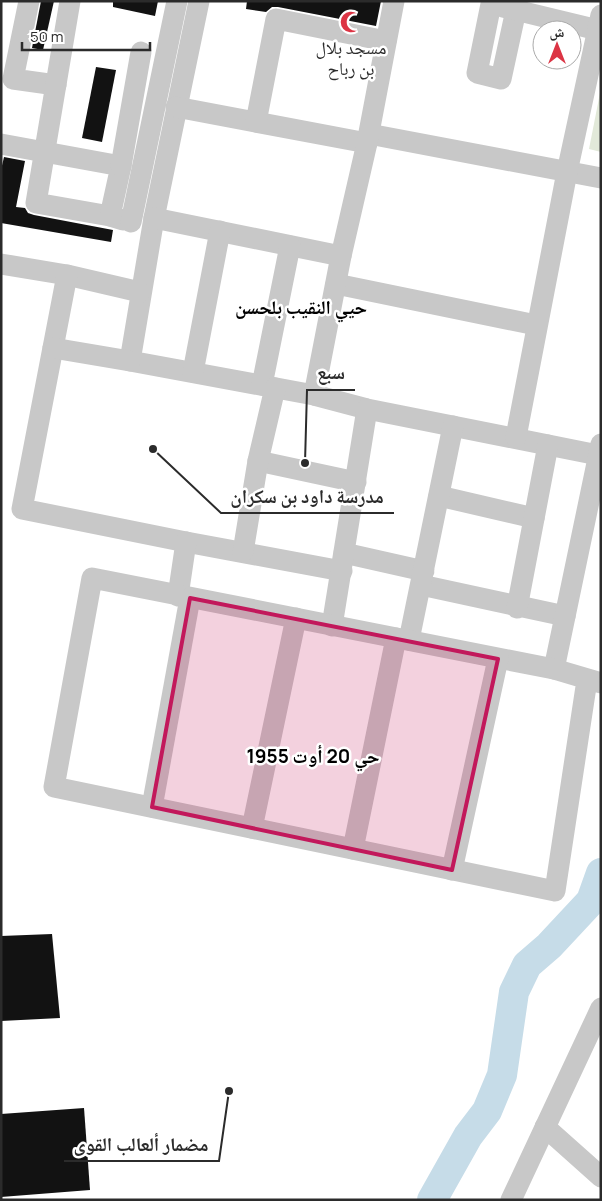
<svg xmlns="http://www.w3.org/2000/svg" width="602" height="1201" font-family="Manrope,'Noto Naskh Arabic',sans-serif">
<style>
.green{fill:#e2e9d9}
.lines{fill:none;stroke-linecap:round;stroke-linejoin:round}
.river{stroke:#c6dce8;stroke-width:30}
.building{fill:#121212}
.minor{stroke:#c8c8c8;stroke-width:21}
.marked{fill:#c2185b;fill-opacity:0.2;stroke:#c2185b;stroke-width:4;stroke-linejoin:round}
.labels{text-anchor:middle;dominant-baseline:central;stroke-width:5;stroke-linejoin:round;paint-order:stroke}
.poi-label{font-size:18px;fill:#2b2b2b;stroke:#fff}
.neighbourhood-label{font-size:19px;font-weight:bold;fill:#000;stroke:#fff}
.leader{fill:none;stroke:#2b2b2b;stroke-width:2}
.callout-dot{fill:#2b2b2b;stroke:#fff;stroke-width:2}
.callout-label{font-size:19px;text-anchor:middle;font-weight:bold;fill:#2b2b2b;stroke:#fff;stroke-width:5;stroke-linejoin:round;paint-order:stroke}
</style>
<rect width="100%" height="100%" fill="#fff"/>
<path class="green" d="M 601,88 L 601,152 L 589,149 Z"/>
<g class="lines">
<path class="river" d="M 432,1200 L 468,1136 L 487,1111 L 502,1075 L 514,992 L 527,965 L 549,946 L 591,901 L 601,873"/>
</g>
<g class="building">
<path d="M 41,1 L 54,1 L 43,50 L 32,48 Z"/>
<path d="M 113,1 L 158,1 L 155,16 L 113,7 Z"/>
<path d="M 247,1 L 381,1 L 376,26 L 278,7 L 272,7 L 266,12 L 246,9 Z"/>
<path d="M 96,67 L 116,70 L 102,142 L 82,138 Z"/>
<path d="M 4,157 L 25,161 L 16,207 L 25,208 L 28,213 L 34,215 L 113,230 L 111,242 L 1,223 L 1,170 Z"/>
<path d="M 52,934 L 60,1018 L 1,1021 L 1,936 Z"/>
<path d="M 84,1108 L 90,1190 L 1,1197 L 1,1114 Z"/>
</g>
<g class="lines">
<g class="minor">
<path d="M 29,1 L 13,79 L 56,85"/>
<path d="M 70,1 L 36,203 L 110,216"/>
<path d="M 199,1 L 154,218 L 130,361 L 314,395 L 367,409 L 598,455"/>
<path d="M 491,4 L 477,73 L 501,79 L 516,10"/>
<path d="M 503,7 L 598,30"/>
<path d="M 176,107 L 367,143"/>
<path d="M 256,122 L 276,19 L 386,41"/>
<path d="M 369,134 L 601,178"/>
<path d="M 1,144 L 121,166 L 110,216 L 123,220"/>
<path d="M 121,166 L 141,52"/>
<path d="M 154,218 L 341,256"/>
<path d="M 131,222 L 177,1"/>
<path d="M 1,264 L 67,275 L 140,292"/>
<path d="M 67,275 L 22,509 L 186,542 L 342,571"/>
<path d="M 336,284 L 536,325"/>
<path d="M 53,348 L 130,361"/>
<path d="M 193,372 L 220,231"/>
<path d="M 262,385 L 290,246"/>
<path d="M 314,395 L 341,256 L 367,143 L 394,1"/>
<path d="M 516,437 L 567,172 L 601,15"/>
<path d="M 258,461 L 356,482"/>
<path d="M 439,496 L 534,518"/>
<path d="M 243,552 L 258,461 L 275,388"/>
<path d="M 344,553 L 424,571"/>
<path d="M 421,585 L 565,616"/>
<path d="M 178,596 L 186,542"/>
<path d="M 517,608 L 548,445"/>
<path d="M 332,626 L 367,409"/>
<path d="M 409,640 L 453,426"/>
<path d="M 554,669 L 601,444"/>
<path d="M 587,680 L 555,891 L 54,787 L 92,578 L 554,669 L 601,683"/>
<path d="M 152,807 L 190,598"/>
<path d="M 252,828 L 296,618"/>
<path d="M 353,849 L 396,638"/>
<path d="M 452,870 L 498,659"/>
<path d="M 545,1127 L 601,1177"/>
<path d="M 511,1200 L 601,1008"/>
</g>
</g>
<path class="marked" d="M 190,598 L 498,659 L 452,870 L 152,807 Z"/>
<defs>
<g id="mosque-bare" transform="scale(1.725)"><path d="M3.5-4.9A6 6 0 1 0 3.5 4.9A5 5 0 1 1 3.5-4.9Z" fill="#dc3444" stroke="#fff" stroke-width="2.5" paint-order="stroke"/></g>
</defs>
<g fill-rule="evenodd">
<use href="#mosque-bare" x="351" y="22"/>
</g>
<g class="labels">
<g class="poi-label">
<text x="351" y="47">مسجد بلال<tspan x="351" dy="21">بن رباح</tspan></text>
</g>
<g class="neighbourhood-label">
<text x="301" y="307">حيي النقيب بلحسن</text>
<text x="313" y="756">حي 20 أوت 1955</text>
</g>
</g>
<path class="leader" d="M305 463L307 390H355M153 449L221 513H394M229 1091L219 1161H64"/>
<g class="callout-dot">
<circle cx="305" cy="463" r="5"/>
<circle cx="153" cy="449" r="5"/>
<circle cx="229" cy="1091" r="5"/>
</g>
<g class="callout-label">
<text x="331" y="379">سبع</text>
<text x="307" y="503">مدرسة داود بن سكران</text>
<text x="141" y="1151">مضمار ألعالب القوى</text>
</g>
<rect width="602" height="1201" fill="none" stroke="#2b2b2b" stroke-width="5"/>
<g transform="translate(557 45)"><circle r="24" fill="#ffffff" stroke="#aaaaaa"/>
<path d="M0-4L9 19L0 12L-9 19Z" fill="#dc3444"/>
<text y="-8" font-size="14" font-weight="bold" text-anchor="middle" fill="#2b2b2b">ش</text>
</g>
<path d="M22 42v8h128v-8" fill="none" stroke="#2b2b2b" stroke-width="2.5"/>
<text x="30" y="42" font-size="15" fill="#2b2b2b" stroke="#ffffff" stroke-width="4" paint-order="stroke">50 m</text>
</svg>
